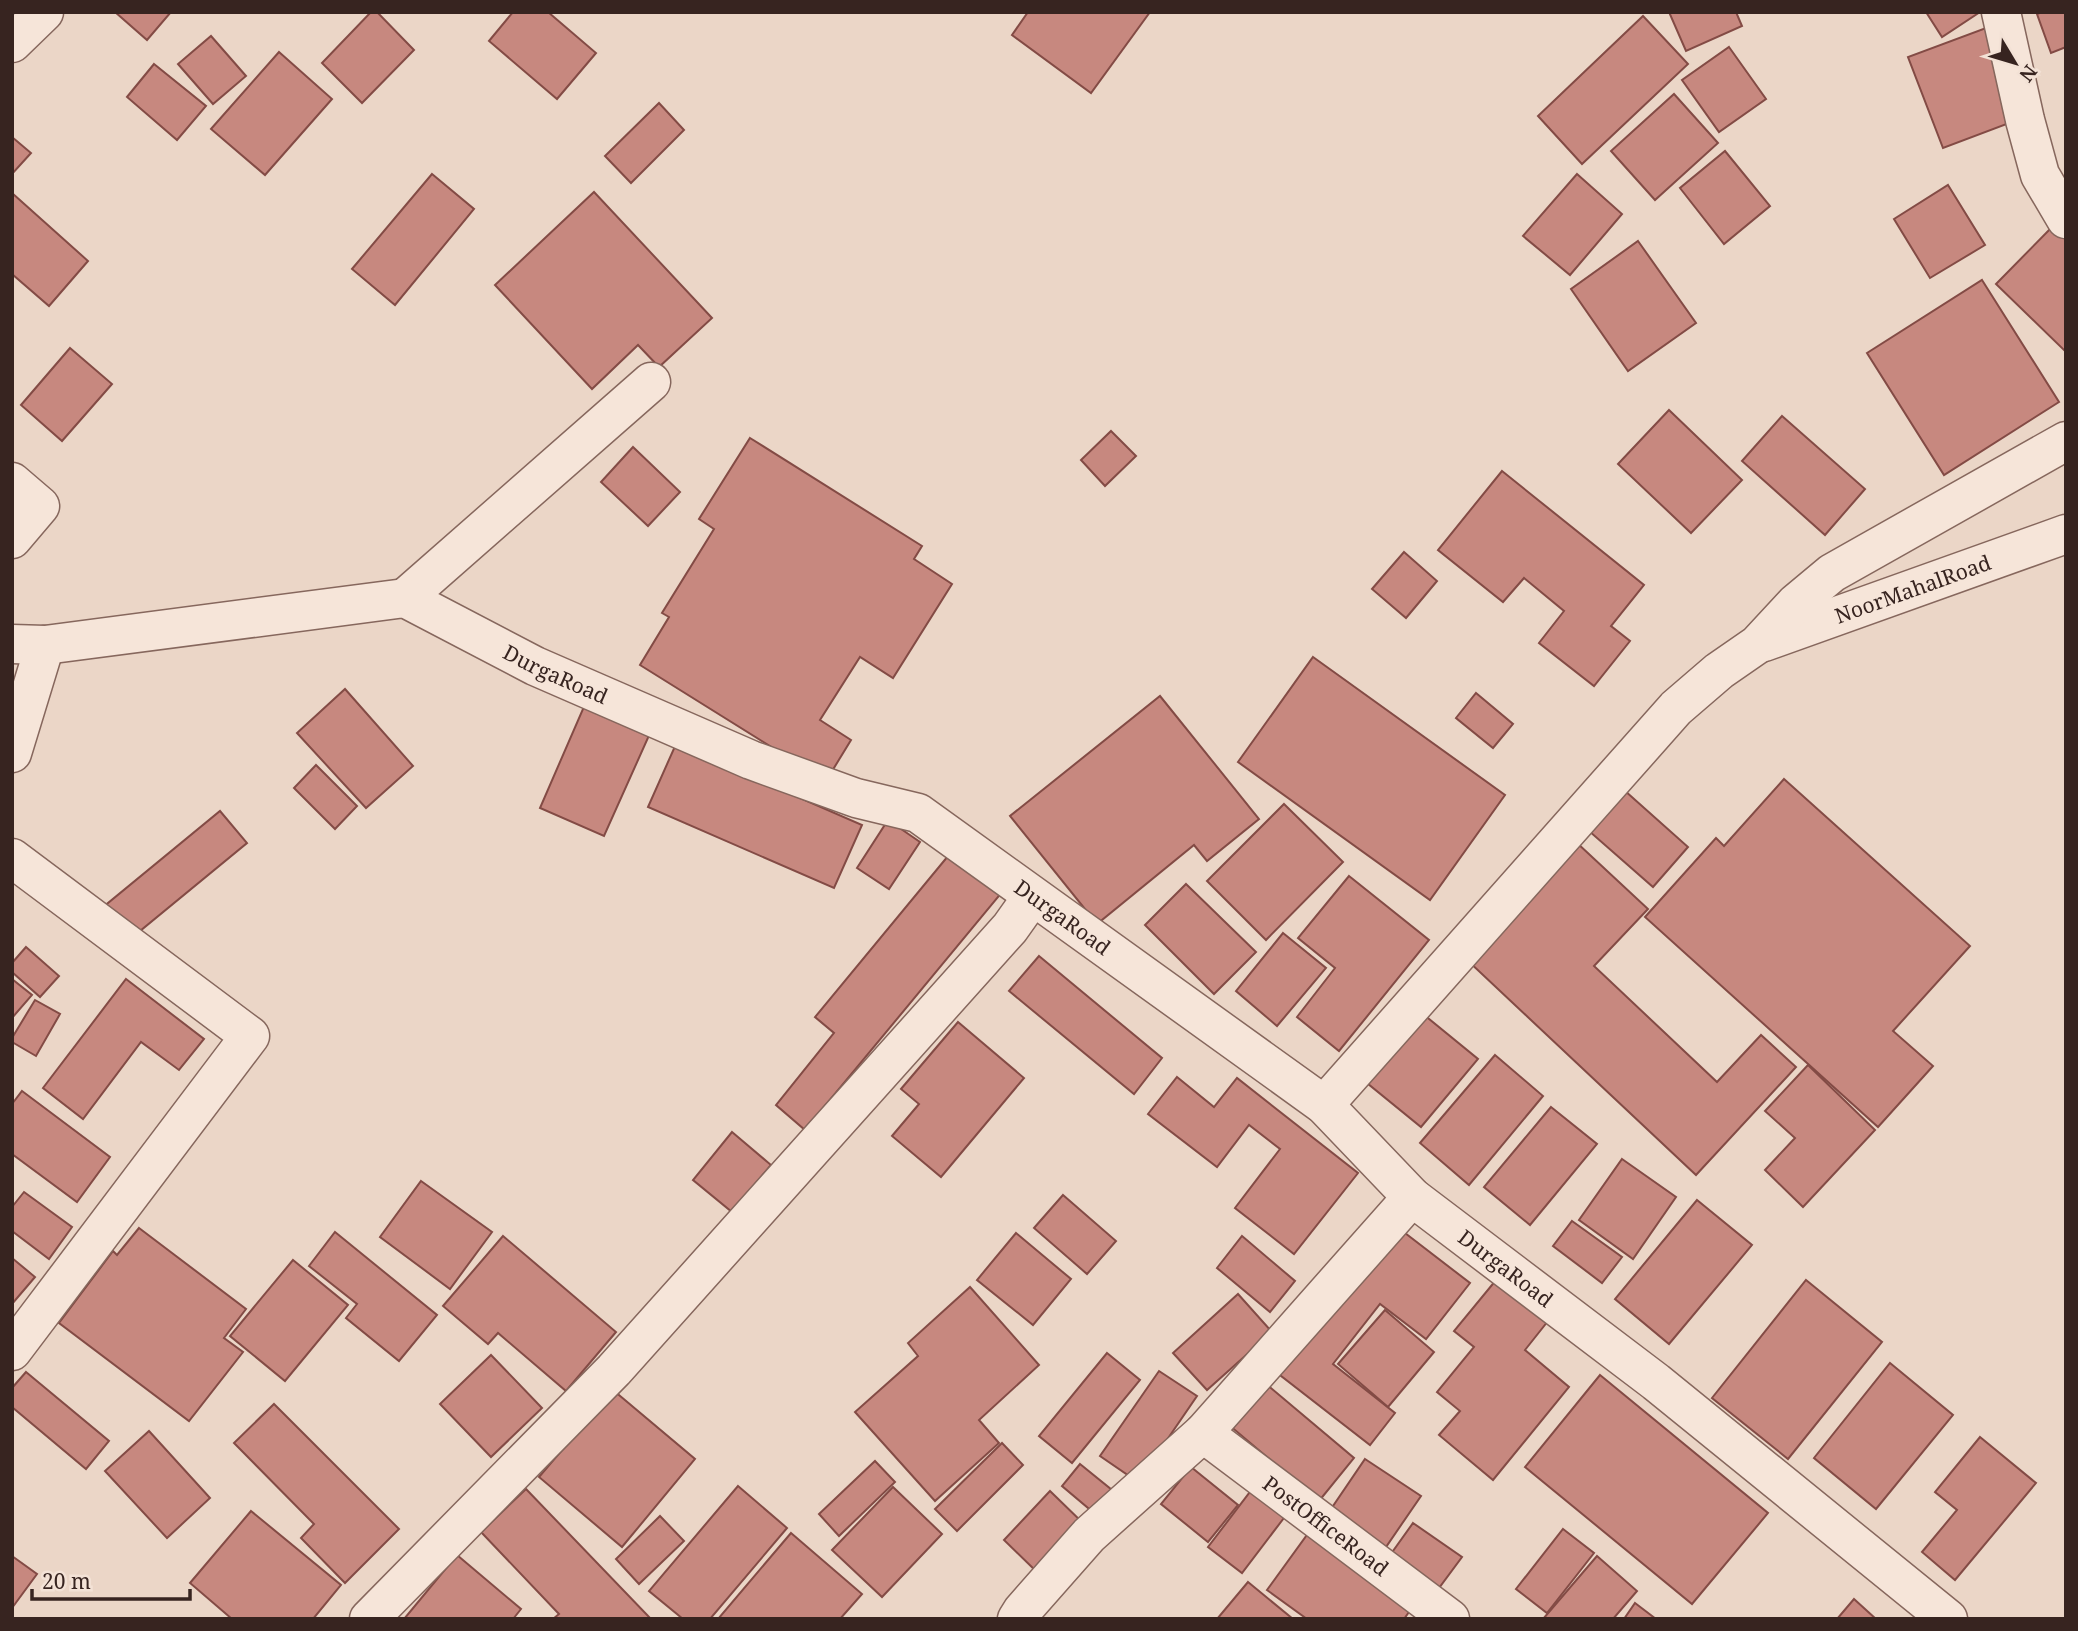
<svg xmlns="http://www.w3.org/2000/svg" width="2078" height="1631" font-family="'Noto Serif',serif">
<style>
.building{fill:#c7887f;stroke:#834b45;stroke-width:2}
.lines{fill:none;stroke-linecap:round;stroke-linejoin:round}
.street-casing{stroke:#86675d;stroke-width:41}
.street{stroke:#f6e5d9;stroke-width:38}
.labels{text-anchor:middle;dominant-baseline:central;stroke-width:7;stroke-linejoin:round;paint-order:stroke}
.street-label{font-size:21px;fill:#372420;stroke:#f3e2d6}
</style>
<rect width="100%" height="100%" fill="#ebd6c7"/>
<g class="building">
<path d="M 115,12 L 171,12 L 147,40 Z"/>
<path d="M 371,12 L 377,12 L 414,50 L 362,103 L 322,63 Z"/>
<path d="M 513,12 L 548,12 L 596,53 L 557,99 L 489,41 Z"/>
<path d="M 1028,12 L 1150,12 L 1091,93 L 1012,35 Z"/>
<path d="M 1669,12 L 1736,12 L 1742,26 L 1686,51 Z"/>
<path d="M 1926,12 L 1980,12 L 1942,37 Z"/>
<path d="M 2042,12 L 2066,12 L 2066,47 L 2051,53 L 2037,14 Z"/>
<path d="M 1643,16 L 1688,64 L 1582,164 L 1538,116 Z"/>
<path d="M 1986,28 L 2020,119 L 1943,148 L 1908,57 Z"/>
<path d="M 211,36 L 246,76 L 213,104 L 178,64 Z"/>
<path d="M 1729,47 L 1766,99 L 1719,132 L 1682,80 Z"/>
<path d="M 279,52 L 332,99 L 265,175 L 211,129 Z"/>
<path d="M 154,64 L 206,106 L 177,140 L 127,97 Z"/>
<path d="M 1674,94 L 1718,143 L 1655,200 L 1611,151 Z"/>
<path d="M 659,103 L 684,130 L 631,183 L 605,156 Z"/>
<path d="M 12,137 L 31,153 L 12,174 Z"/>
<path d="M 1725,151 L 1770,206 L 1724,244 L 1680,188 Z"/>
<path d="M 432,174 L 474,209 L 395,305 L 352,269 Z"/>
<path d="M 1577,174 L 1622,214 L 1570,275 L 1523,236 Z"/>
<path d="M 1948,185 L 1985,245 L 1930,278 L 1894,219 Z"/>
<path d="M 594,192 L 712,318 L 659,367 L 638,345 L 592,389 L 495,285 Z"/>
<path d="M 12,193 L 88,261 L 49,306 L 12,274 Z"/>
<path d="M 2056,223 L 2066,233 L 2066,352 L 1996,284 Z"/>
<path d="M 1638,241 L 1696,323 L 1628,371 L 1571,289 Z"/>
<path d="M 1982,280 L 2059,402 L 1944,475 L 1867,353 Z"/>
<path d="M 70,348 L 112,384 L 62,441 L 21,405 Z"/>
<path d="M 1669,410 L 1742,480 L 1691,533 L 1618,464 Z"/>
<path d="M 1782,416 L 1865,489 L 1825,535 L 1742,461 Z"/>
<path d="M 1111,431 L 1136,456 L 1105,486 L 1081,460 Z"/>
<path d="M 750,438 L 922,546 L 914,559 L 952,584 L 893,678 L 860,657 L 820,720 L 851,740 L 826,781 L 640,665 L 669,617 L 662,613 L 714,529 L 699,519 Z"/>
<path d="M 633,447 L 680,492 L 648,526 L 601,482 Z"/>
<path d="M 1502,471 L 1644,585 L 1611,626 L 1630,641 L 1594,686 L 1539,643 L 1564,611 L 1524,578 L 1503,602 L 1438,550 Z"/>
<path d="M 1404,552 L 1437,581 L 1406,618 L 1372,589 Z"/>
<path d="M 1313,657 L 1505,795 L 1430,900 L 1238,762 Z"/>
<path d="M 345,689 L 413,766 L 366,808 L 297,733 Z"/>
<path d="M 1476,693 L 1513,724 L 1493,748 L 1456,718 Z"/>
<path d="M 1160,696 L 1259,819 L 1207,861 L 1194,845 L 1097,924 L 1010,816 Z"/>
<path d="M 586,702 L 651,731 L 604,836 L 540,808 Z"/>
<path d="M 676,744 L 862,825 L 834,888 L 648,807 Z"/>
<path d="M 316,765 L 357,806 L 335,829 L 294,788 Z"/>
<path d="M 1784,779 L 1970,946 L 1893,1031 L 1933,1066 L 1878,1127 L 1645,917 L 1716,838 L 1724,846 Z"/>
<path d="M 1624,790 L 1688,847 L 1653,887 L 1589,831 Z"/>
<path d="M 1284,804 L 1343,862 L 1266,940 L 1207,881 Z"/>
<path d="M 220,811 L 247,843 L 129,940 L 102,908 Z"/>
<path d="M 888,820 L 920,842 L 889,889 L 857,868 Z"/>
<path d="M 1576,842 L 1648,909 L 1594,966 L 1717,1082 L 1761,1035 L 1796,1067 L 1696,1175 L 1466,959 Z"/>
<path d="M 953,850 L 1003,891 L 805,1130 L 776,1105 L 834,1033 L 815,1017 Z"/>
<path d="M 1349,876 L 1429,940 L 1339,1051 L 1297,1017 L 1335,968 L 1298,938 Z"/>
<path d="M 1186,884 L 1256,952 L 1214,994 L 1145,925 Z"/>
<path d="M 1283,933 L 1326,968 L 1277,1026 L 1236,991 Z"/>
<path d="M 26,947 L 59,976 L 40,997 L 12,972 L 12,963 Z"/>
<path d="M 1039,956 L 1162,1058 L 1134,1094 L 1009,991 Z"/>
<path d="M 12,979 L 32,995 L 12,1018 Z"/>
<path d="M 126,979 L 204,1039 L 179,1070 L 141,1042 L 83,1119 L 43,1088 Z"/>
<path d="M 35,1000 L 60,1014 L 36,1056 L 12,1042 L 12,1038 Z"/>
<path d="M 1423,1014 L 1478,1059 L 1421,1127 L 1367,1083 Z"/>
<path d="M 958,1022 L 1024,1078 L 941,1177 L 892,1136 L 919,1104 L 901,1089 Z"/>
<path d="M 1495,1055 L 1543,1096 L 1469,1185 L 1420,1143 Z"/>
<path d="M 1808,1065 L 1875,1130 L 1803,1207 L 1765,1170 L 1795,1138 L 1765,1111 Z"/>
<path d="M 1177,1077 L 1214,1107 L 1237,1078 L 1358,1173 L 1294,1254 L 1235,1208 L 1280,1149 L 1249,1125 L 1217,1167 L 1148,1114 Z"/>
<path d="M 22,1091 L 110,1157 L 77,1202 L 12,1154 L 12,1104 Z"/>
<path d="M 1551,1107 L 1597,1144 L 1530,1225 L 1484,1187 Z"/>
<path d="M 732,1132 L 771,1165 L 732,1212 L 693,1180 Z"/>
<path d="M 1622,1159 L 1676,1197 L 1633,1259 L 1579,1220 Z"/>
<path d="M 421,1181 L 492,1232 L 450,1289 L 380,1237 Z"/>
<path d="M 24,1192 L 72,1227 L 49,1259 L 12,1231 L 12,1207 Z"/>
<path d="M 1063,1195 L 1116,1241 L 1087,1274 L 1034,1228 Z"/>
<path d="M 1697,1200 L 1752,1245 L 1669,1344 L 1615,1299 Z"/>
<path d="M 1572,1221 L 1622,1257 L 1602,1283 L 1553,1246 Z"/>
<path d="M 1392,1223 L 1470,1283 L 1426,1339 L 1380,1304 L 1333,1364 L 1395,1413 L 1370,1445 L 1276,1372 Z"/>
<path d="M 139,1228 L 246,1309 L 224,1338 L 243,1352 L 189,1421 L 59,1323 L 113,1251 L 117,1255 Z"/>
<path d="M 335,1232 L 437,1315 L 399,1361 L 346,1318 L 357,1304 L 309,1266 Z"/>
<path d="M 1016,1233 L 1071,1279 L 1033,1325 L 977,1280 Z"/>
<path d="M 503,1236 L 616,1332 L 566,1391 L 498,1333 L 488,1344 L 443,1306 Z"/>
<path d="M 1242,1236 L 1295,1281 L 1270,1312 L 1217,1268 Z"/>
<path d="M 12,1258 L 35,1277 L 12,1304 Z"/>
<path d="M 293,1260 L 348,1305 L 285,1381 L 230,1336 Z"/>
<path d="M 1501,1274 L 1552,1316 L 1525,1350 L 1569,1387 L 1493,1480 L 1439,1435 L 1460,1411 L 1437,1392 L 1474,1347 L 1454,1331 Z"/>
<path d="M 1806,1280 L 1882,1342 L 1788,1459 L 1712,1398 Z"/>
<path d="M 970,1287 L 1039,1365 L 979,1420 L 999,1443 L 935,1501 L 855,1412 L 918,1356 L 908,1343 Z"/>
<path d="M 1238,1294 L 1272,1332 L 1207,1390 L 1173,1353 Z"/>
<path d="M 1385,1310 L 1434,1352 L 1388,1407 L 1338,1364 Z"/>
<path d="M 1107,1353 L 1140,1380 L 1072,1463 L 1039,1436 Z"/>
<path d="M 491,1355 L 542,1408 L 491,1457 L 440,1404 Z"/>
<path d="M 1890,1363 L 1953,1415 L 1876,1509 L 1814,1458 Z"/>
<path d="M 1159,1371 L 1197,1396 L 1138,1482 L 1100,1456 Z"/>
<path d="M 26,1372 L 109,1441 L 86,1469 L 12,1407 L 12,1388 Z"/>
<path d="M 1600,1375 L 1768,1513 L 1692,1604 L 1525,1467 Z"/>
<path d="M 1265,1383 L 1354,1458 L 1319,1501 L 1229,1425 Z"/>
<path d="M 613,1390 L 695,1459 L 622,1547 L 539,1477 Z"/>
<path d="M 274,1404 L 399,1529 L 345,1583 L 301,1538 L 314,1524 L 234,1443 Z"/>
<path d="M 149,1431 L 210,1498 L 167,1538 L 105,1471 Z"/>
<path d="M 1980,1437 L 2036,1483 L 1955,1580 L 1922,1552 L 1957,1510 L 1935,1492 Z"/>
<path d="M 1002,1443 L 1023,1465 L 957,1531 L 935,1509 Z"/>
<path d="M 1365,1459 L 1421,1496 L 1386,1547 L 1331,1509 Z"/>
<path d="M 875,1461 L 895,1482 L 839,1536 L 819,1514 Z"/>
<path d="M 1080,1464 L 1112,1490 L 1094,1513 L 1062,1486 Z"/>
<path d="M 1191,1467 L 1238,1505 L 1208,1542 L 1161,1504 Z"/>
<path d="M 1256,1484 L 1290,1510 L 1242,1573 L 1208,1547 Z"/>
<path d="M 738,1486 L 787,1528 L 710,1619 L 683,1619 L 649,1591 Z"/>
<path d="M 893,1487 L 942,1534 L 882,1597 L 832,1550 Z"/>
<path d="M 526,1489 L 651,1619 L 553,1619 L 559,1614 L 481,1532 Z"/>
<path d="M 1050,1491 L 1085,1525 L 1039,1574 L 1004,1540 Z"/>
<path d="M 251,1511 L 341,1585 L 313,1619 L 232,1619 L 190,1583 Z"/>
<path d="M 660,1516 L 684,1541 L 639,1584 L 616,1559 Z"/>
<path d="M 1413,1523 L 1462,1557 L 1436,1592 L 1388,1558 Z"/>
<path d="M 1312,1528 L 1416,1602 L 1404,1619 L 1307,1619 L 1267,1590 Z"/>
<path d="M 1563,1529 L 1594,1553 L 1547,1613 L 1516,1589 Z"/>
<path d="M 791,1533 L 862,1594 L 840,1619 L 718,1619 Z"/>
<path d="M 457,1555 L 521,1609 L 513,1619 L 404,1619 Z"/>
<path d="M 12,1556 L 37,1574 L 12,1608 Z"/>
<path d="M 1597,1556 L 1637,1591 L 1613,1619 L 1543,1619 Z"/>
<path d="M 1248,1582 L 1293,1619 L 1217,1619 Z"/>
<path d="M 1854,1599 L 1876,1619 L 1837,1619 Z"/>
<path d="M 1635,1603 L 1656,1619 L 1624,1619 Z"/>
</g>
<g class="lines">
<g class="street-casing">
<g id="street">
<path d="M 2001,12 L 2025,120 L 2040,175 L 2066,219"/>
<path d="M 12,43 L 44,12"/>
<path d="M 12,482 L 40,506 L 12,539"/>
<path d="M 405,598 L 651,382"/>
<path id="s1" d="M 1764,642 L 2066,534"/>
<path id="s2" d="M 12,644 L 45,645 L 405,598 L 535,666 L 751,760 L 856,798 L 918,813 L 1324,1105 L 1412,1197 L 1656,1382 L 1948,1619"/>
<path d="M 12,753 L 45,645"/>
<path d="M 12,858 L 250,1036 L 12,1351"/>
<path d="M 1324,1105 L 1676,708 L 1719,671 L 1758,644 L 1796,603 L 1832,573 L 2066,441"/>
<path id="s3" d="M 1203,1433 L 1450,1619"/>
<path d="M 369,1619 L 614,1370 L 1010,928 L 1032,897"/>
<path d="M 1017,1619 L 1022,1611 L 1089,1535 L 1203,1433 L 1412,1197"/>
</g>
</g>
<use href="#street" class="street"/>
</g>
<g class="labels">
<g class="street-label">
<text stroke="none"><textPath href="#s1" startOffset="158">NoorMahalRoad</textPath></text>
<text stroke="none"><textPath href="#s2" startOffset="565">DurgaRoad</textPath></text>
<text stroke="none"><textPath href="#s2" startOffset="1132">DurgaRoad</textPath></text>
<text stroke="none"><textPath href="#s2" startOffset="1699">DurgaRoad</textPath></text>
<text stroke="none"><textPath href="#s3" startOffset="154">PostOfficeRoad</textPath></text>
</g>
</g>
<rect width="2078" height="1631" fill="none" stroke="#372420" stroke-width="28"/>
<g transform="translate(2015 63) rotate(128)" stroke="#f3e2d6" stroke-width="5" paint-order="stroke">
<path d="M0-5L12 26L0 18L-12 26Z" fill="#372420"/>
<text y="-10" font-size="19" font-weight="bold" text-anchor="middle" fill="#372420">N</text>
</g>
<path d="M32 1589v10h158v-10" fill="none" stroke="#372420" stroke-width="3.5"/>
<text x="42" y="1589" font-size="21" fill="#372420" stroke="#f3e2d6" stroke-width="5" paint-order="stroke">20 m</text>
</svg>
